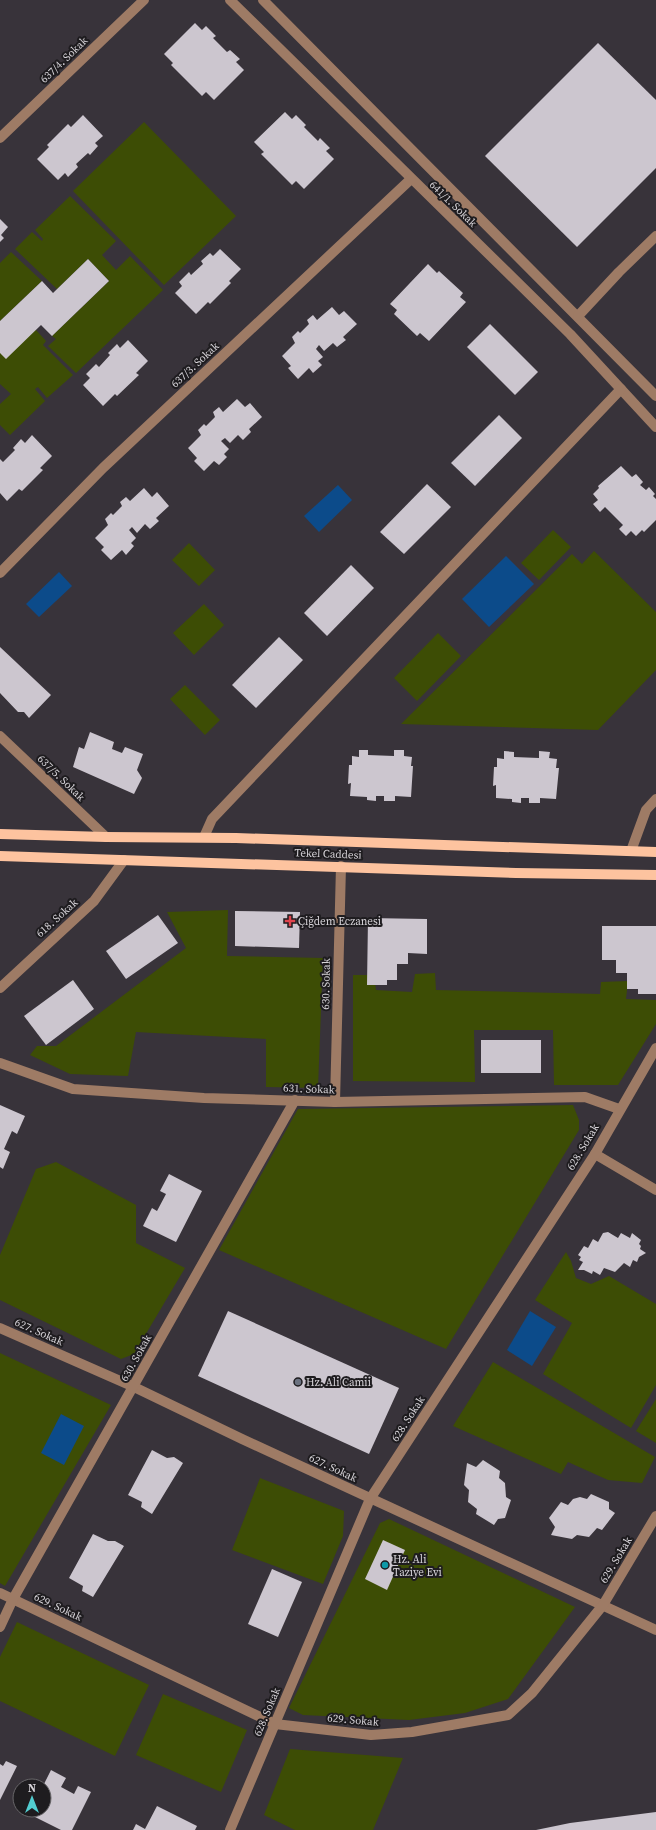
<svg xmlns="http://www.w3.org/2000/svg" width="656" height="1830" font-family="'Source Serif 4',serif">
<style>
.green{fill:#3d4d05}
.water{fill:#0c4b8a}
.building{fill:#ccc6cf}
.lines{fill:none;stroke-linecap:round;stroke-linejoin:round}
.minor{stroke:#9e7b65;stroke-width:10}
.major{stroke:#fdc39f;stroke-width:10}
.health-dot{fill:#e0444e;stroke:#1e1c1f;stroke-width:1.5}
.worship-dot{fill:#6b7280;stroke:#1e1c1f;stroke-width:1.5}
.culture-dot{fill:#0f9aa8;stroke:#1e1c1f;stroke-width:1.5}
.labels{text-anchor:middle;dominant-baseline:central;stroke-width:4;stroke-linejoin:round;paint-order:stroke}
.street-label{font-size:11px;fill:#d7d4d9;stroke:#1e1c1f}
.poi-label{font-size:11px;fill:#d7d4d9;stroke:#1e1c1f;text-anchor:start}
</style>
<rect width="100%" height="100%" fill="#38333a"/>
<g class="green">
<path d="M 144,122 L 236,216 L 164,285 L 73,191 Z"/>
<path d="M 70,196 L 116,241 L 102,255 L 116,270 L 130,256 L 163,290 L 76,373 L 48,346 L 56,339 L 52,336 L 109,281 L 88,259 L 57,289 L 15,249 L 32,232 L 42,241 L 43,239 L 35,230 Z"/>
<path d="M 11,252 L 42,281 L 0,321 L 0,263 Z"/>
<path d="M 36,330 L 46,341 L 43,345 L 73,375 L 47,398 L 38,387 L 35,389 L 45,401 L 10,435 L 0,425 L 0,404 L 11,394 L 0,384 L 0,353 Z"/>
<path d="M 553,530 L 571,547 L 539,580 L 521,563 Z"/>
<path d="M 189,543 L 215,570 L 199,586 L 172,560 Z"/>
<path d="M 594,551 L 656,612 L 656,670 L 598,730 L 401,724 L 572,554 L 582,564 Z"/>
<path d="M 204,604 L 224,625 L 194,655 L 173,633 Z"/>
<path d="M 438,633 L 461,656 L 417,701 L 394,678 Z"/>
<path d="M 185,685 L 220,720 L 205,735 L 170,699 Z"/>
<path d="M 228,910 L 227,956 L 323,958 L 318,1088 L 266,1087 L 266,1039 L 136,1032 L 128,1076 L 70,1074 L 30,1055 L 37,1046 L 56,1046 L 186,948 L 167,912 Z"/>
<path d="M 435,973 L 436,990 L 600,994 L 601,982 L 628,981 L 626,999 L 656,1000 L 656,1024 L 618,1085 L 554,1085 L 553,1030 L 474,1030 L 475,1082 L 353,1081 L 353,975 L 374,975 L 376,990 L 412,992 L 415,974 Z"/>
<path d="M 573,1105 L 579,1120 L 579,1130 L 446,1349 L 219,1250 L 298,1109 Z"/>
<path d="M 56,1162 L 136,1205 L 136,1243 L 185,1268 L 134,1354 L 121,1359 L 0,1300 L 0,1255 L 36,1169 Z"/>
<path d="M 566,1252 L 571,1261 L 576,1278 L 591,1284 L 609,1276 L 656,1304 L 656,1385 L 631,1428 L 543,1374 L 572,1323 L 535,1300 Z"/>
<path d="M 0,1353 L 111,1405 L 5,1586 L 0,1583 Z"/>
<path d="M 493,1362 L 655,1457 L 642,1483 L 608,1480 L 568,1462 L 561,1474 L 453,1426 Z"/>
<path d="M 656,1399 L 656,1443 L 636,1431 Z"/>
<path d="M 260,1478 L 344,1511 L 343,1536 L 323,1584 L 232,1550 Z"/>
<path d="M 389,1519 L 575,1607 L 508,1699 L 465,1713 L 409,1720 L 303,1715 L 289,1708 L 380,1523 Z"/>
<path d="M 17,1622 L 149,1685 L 115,1756 L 0,1701 L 0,1657 Z"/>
<path d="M 163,1694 L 247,1730 L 221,1792 L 136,1755 Z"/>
<path d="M 290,1749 L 403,1758 L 373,1830 L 295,1830 L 264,1815 Z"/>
</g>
<g class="water">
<path d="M 338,485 L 352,500 L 319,532 L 304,516 Z"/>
<path d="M 506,556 L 534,584 L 489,627 L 462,599 Z"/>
<path d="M 59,572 L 72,586 L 39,617 L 26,604 Z"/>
<path d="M 530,1311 L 556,1327 L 532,1366 L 507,1350 Z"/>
<path d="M 61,1414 L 84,1426 L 64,1465 L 41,1453 Z"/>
</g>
<g class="building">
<path d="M 195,23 L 202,30 L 206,26 L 216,36 L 213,38 L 227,52 L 230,50 L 240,59 L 236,62 L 244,70 L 214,100 L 206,92 L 202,96 L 171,65 L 173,63 L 164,54 Z"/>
<path d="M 598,43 L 656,100 L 656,168 L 577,247 L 485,156 Z"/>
<path d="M 285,112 L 292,119 L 296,115 L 306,125 L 304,127 L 318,141 L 320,138 L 330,148 L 326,151 L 334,159 L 304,189 L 296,181 L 292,185 L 261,154 L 264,152 L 254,142 Z"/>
<path d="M 83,115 L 103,136 L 95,143 L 98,146 L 90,155 L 88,153 L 76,164 L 78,167 L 68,177 L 65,173 L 58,180 L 37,159 L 49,147 L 47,145 L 68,124 L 71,127 Z"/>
<path d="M 0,219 L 8,227 L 1,235 L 4,238 L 0,242 Z"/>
<path d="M 220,249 L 241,269 L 229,281 L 231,283 L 210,304 L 208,302 L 196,314 L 175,293 L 182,286 L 179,282 L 189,272 L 191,275 L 203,264 L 201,261 L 210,253 L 213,256 Z"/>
<path d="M 88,259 L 109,281 L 52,336 L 41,325 L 6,359 L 0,353 L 0,321 L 42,281 L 53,293 Z"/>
<path d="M 428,264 L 437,273 L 439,271 L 463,293 L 460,297 L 466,302 L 429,341 L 420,333 L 417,336 L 394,314 L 397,310 L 390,304 Z"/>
<path d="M 332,307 L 339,315 L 344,311 L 357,324 L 343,337 L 346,340 L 337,347 L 333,343 L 324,351 L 319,345 L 316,349 L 323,357 L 318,361 L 322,365 L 313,373 L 309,368 L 298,379 L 288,368 L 291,366 L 282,356 L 295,343 L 292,337 L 298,331 L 300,333 L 309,324 L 307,320 L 313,315 L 317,320 Z"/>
<path d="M 490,324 L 538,372 L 515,395 L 467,347 Z"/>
<path d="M 128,340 L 148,361 L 136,373 L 139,375 L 117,396 L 115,394 L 103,406 L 83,385 L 90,378 L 86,374 L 96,364 L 99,367 L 110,355 L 108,353 L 117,344 L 120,348 Z"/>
<path d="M 237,399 L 245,407 L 250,403 L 262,417 L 249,429 L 251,432 L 243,440 L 238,435 L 230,443 L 225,438 L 221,441 L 229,449 L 224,454 L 227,457 L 219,465 L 214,461 L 204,471 L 194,461 L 197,458 L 188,448 L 201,435 L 198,430 L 204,424 L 206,426 L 215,417 L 213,412 L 219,407 L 223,412 Z"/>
<path d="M 499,415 L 522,438 L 475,486 L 451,463 Z"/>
<path d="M 32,435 L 52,456 L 40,468 L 43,470 L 22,491 L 19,489 L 7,501 L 0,493 L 0,459 L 3,462 L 15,450 L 13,448 L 21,439 L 25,443 Z"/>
<path d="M 621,466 L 632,477 L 636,474 L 643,482 L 640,485 L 646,490 L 649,487 L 655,494 L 653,496 L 656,499 L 656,520 L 644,532 L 642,530 L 636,536 L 631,531 L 626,536 L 619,529 L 623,525 L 605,507 L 600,512 L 593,504 L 598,500 L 593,494 L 599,488 L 598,486 Z"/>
<path d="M 427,484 L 451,507 L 404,554 L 380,532 Z"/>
<path d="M 144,488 L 152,497 L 157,492 L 169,506 L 156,518 L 159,521 L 150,529 L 145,524 L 137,533 L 132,527 L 129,530 L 136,538 L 131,543 L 134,546 L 126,555 L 122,550 L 111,560 L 101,550 L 104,547 L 95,538 L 108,525 L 105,519 L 111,513 L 113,515 L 122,506 L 120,502 L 126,497 L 130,501 Z"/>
<path d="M 351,565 L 374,588 L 327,636 L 304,613 Z"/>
<path d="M 279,637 L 303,660 L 256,708 L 232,685 Z"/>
<path d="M 0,647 L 51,695 L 29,718 L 24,712 L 18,712 L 0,693 Z"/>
<path d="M 90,732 L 114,742 L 112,749 L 122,753 L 125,747 L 143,754 L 137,770 L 142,778 L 134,794 L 73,767 L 79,747 L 84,749 Z"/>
<path d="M 359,750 L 368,750 L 368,755 L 394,756 L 394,750 L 404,750 L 404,756 L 412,757 L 411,766 L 413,766 L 411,797 L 395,796 L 395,801 L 384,801 L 384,796 L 376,796 L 376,801 L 367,800 L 367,797 L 350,796 L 351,783 L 348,784 L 349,765 L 352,765 L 352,756 L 359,757 Z"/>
<path d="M 504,751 L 514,752 L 514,757 L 539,758 L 539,751 L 550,752 L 549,758 L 557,759 L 556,768 L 559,768 L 556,799 L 540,798 L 540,803 L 529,803 L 529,798 L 521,798 L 521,803 L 512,802 L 512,799 L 496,798 L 496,785 L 493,786 L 494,767 L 497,767 L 497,758 L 504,759 Z"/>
<path d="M 235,911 L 300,912 L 299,948 L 235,946 Z"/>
<path d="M 158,915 L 178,943 L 126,979 L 106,951 Z"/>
<path d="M 368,918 L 427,919 L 427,954 L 408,953 L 408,964 L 397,964 L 397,980 L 387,980 L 387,985 L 367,985 Z"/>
<path d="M 602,926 L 656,926 L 656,994 L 638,994 L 638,989 L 627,989 L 627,973 L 616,973 L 616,960 L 602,960 Z"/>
<path d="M 73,980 L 94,1009 L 46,1045 L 24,1016 Z"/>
<rect x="481" y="1040" width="60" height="33"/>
<path d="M 0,1105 L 25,1116 L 17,1134 L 12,1131 L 4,1149 L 10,1152 L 3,1169 L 0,1167 Z"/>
<path d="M 169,1174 L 202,1191 L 176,1242 L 143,1226 L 152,1208 L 157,1211 L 166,1194 L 160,1191 Z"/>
<path d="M 608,1232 L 618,1238 L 621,1233 L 630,1238 L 632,1233 L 641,1240 L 639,1244 L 641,1246 L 640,1249 L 646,1253 L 639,1257 L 637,1262 L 633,1260 L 630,1267 L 624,1263 L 615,1272 L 604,1268 L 600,1275 L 593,1271 L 592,1274 L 584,1270 L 578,1270 L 583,1262 L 579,1260 L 581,1257 L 578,1255 L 584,1246 L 588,1248 L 593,1239 L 598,1242 L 603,1233 Z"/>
<path d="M 228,1311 L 399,1388 L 369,1454 L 198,1376 Z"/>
<path d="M 152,1450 L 167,1458 L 174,1457 L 183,1463 L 152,1514 L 141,1507 L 142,1502 L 128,1495 Z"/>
<path d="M 483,1460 L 500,1471 L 499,1478 L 505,1483 L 506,1497 L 511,1500 L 505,1518 L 498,1519 L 494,1525 L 476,1514 L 477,1509 L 468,1502 L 469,1490 L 464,1485 L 467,1463 L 476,1467 Z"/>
<path d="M 591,1494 L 609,1502 L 609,1509 L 615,1513 L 602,1530 L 597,1528 L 589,1537 L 577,1535 L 572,1539 L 551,1535 L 555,1527 L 549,1518 L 561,1502 L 568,1505 L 573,1499 L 580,1497 L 587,1499 Z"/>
<path d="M 93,1534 L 108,1541 L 115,1541 L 124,1546 L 93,1597 L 82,1591 L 83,1586 L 69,1578 Z"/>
<path d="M 383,1540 L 405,1550 L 387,1590 L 365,1579 Z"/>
<path d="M 272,1569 L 302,1582 L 278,1637 L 248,1624 Z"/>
<path d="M 6,1761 L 17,1766 L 0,1800 L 0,1764 L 3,1766 Z"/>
<path d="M 51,1770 L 66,1778 L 61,1787 L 74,1794 L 78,1786 L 91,1792 L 72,1830 L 61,1830 L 29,1814 L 32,1810 L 44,1810 L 43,1786 Z"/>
<path d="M 157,1806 L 197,1826 L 195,1830 L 133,1830 L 136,1824 L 145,1829 Z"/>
<path d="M 656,1812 L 656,1830 L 536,1830 L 570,1823 Z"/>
</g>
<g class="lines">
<g class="minor">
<path d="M 230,0 L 570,334 L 656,427"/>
<path d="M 263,0 L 656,396"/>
<path d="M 0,138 L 144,0"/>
<path d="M 578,316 L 619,272 L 656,236"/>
<path d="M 0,573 L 103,468 L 411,179"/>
<path d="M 0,736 L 106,837"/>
<path d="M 204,837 L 212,819 L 621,389"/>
<path d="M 631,851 L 646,810 L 656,799"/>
<path d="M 0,988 L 94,901 L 124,860"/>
<path d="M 0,1063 L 73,1089 L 204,1098 L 335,1102 L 585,1097 L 619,1109"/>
<path d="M 335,1102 L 341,866"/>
<path d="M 595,1154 L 656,1190"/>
<path d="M 0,1328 L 134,1387 L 242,1439 L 656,1630"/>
<path d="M 0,1593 L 275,1724 L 371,1735 L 412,1732 L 508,1715 L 532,1693 L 603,1605 L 656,1516"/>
<path d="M 0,1627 L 13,1599 L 295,1100"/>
<path d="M 230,1830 L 370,1499 L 595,1154 L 656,1048"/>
</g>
<g class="major">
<path d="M 0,834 L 106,837 L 236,838 L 656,852"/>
<path d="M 0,856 L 516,873 L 656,875"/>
</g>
</g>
<path class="health-dot" d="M288 915h4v4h4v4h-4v4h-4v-4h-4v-4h4z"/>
<circle class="worship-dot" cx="298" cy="1382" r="4"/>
<circle class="culture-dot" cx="385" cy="1565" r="4"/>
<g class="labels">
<g class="street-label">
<text transform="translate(64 60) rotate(-44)">637/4. Sokak</text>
<text transform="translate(453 204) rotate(44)">641/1. Sokak</text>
<text transform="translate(195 365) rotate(-43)">637/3. Sokak</text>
<text transform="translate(61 778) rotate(44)">637/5. Sokak</text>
<text transform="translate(328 854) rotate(2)">Tekel Caddesi</text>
<text transform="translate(57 918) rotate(-42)">618. Sokak</text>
<text transform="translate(326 984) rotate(-89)">630. Sokak</text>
<text transform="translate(309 1089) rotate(2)">631. Sokak</text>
<text transform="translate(583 1147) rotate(-59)">628. Sokak</text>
<text transform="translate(39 1332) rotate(24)">627. Sokak</text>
<text transform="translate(136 1358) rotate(-61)">630. Sokak</text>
<text transform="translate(408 1419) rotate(-57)">628. Sokak</text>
<text transform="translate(333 1468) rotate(25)">627. Sokak</text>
<text transform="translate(616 1560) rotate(-59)">629. Sokak</text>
<text transform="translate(58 1607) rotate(25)">629. Sokak</text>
<text transform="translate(267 1712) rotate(-67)">628. Sokak</text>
<text transform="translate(353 1720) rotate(5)">629. Sokak</text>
</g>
<g class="poi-label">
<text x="298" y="921">Çiğdem Eczanesi</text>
<text x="306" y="1382">Hz. Ali Camii</text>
<text x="393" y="1559">Hz. Ali<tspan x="393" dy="13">Taziye Evi</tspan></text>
</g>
</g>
<g transform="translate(32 1798)"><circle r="19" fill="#1e1c1f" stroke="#686669"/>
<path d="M0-3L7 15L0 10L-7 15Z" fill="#52cdd0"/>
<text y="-6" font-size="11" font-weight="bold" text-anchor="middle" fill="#d7d4d9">N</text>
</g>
</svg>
